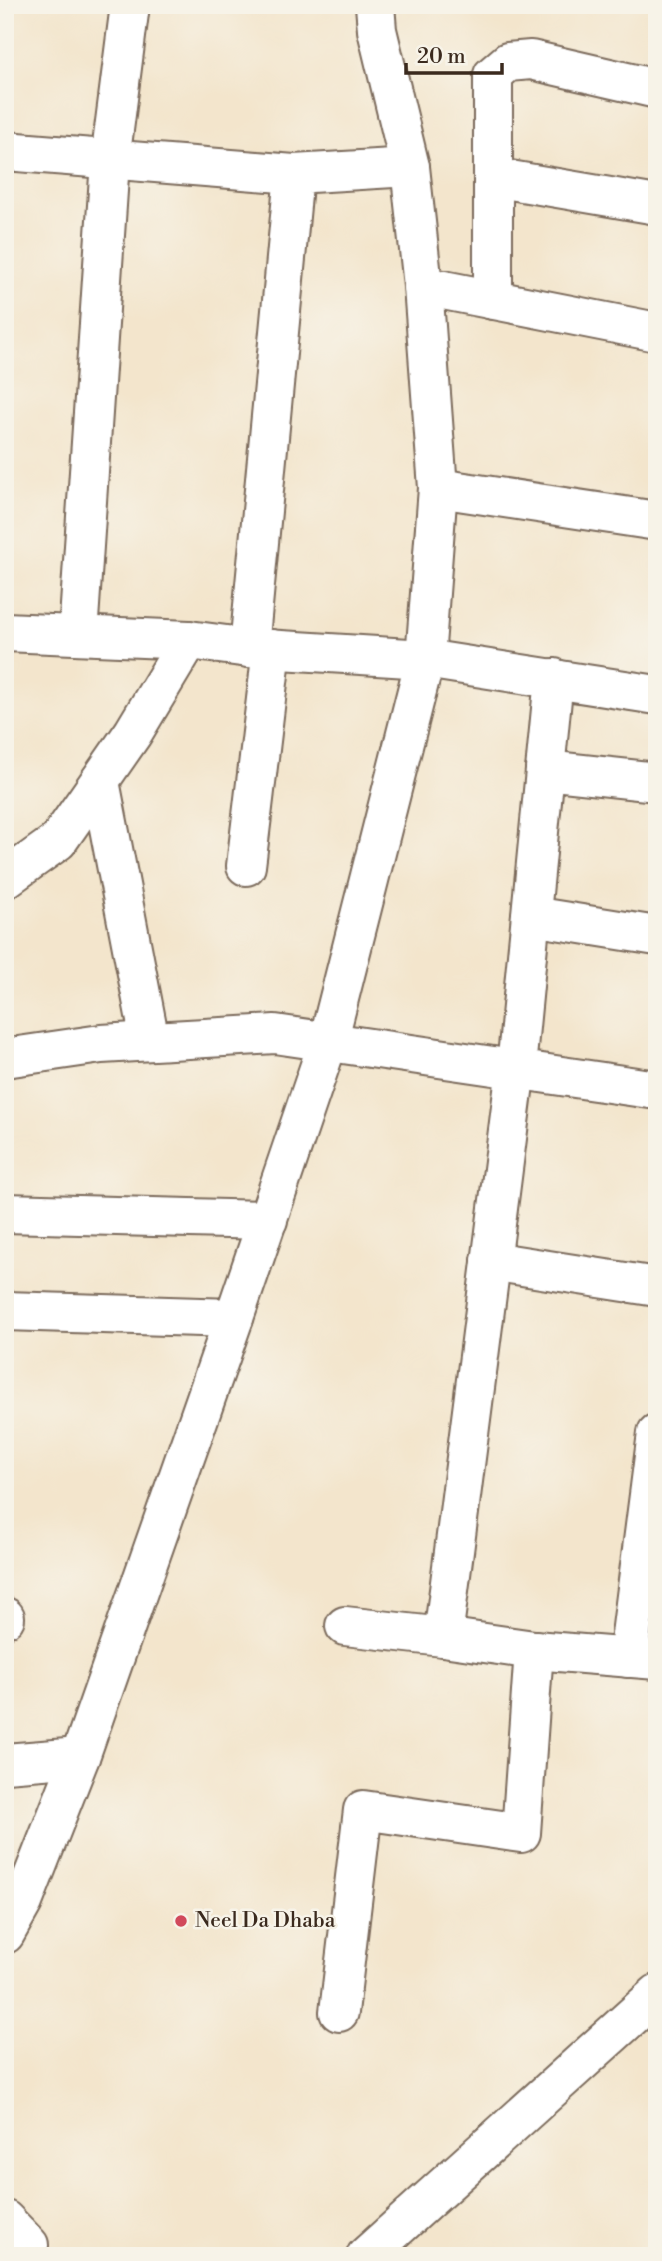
<svg xmlns="http://www.w3.org/2000/svg" width="662" height="2261" font-family="'Libre Bodoni',serif">
<style>
.lines{fill:none;stroke-linecap:round;stroke-linejoin:round}
.minor-casing{stroke:#7b6b5b;stroke-width:42}
.minor{stroke:#fff;stroke-width:38}
.poi-dot{fill:#d1495b;stroke:#f7f3e8;stroke-width:2.5}
.labels{text-anchor:middle;dominant-baseline:central;stroke-width:5;stroke-linejoin:round;paint-order:stroke}
.poi-label{font-size:21px;fill:#3b2a1e;stroke:#f7f3e8;text-anchor:start}
</style>
<rect width="100%" height="100%" fill="#f7f3e8"/>
<filter id="ink" filterUnits="userSpaceOnUse"><feTurbulence type="fractalNoise" baseFrequency=".0143" numOctaves="2"/><feDisplacementMap in="SourceGraphic" scale="14" xChannelSelector="R" yChannelSelector="G"/><feConvolveMatrix kernelMatrix="1 2 1 2 8 2 1 2 1" color-interpolation-filters="sRGB"/></filter>
<filter id="wash" filterUnits="userSpaceOnUse"><feTurbulence type="fractalNoise" baseFrequency=".00686" numOctaves="4" result="noise"/><feDisplacementMap in="SourceGraphic" scale="28" xChannelSelector="R" yChannelSelector="G"/><feGaussianBlur stdDeviation="1.57" result="paint"/><feColorMatrix in="noise" values="0 0 0 0 0 0 0 0 0 0 0 0 0 0 0 0 0 1.4 0 .05"/><feComposite in="paint" operator="in"/></filter>
<g filter="url(#wash)">
<rect width="100%" height="100%" fill="#f3e5cc"/>
</g>
<g filter="url(#ink)">
<g class="lines">
<g class="minor-casing">
<g id="minor">
<path d="M 5,151 L 294,174"/>
<path d="M 493,177 L 657,205"/>
<path d="M 423,286 L 657,332"/>
<path d="M 493,300 L 493,75 L 508,62 L 531,60 L 657,89"/>
<path d="M 438,488 L 657,521"/>
<path d="M 5,632 L 189,640 L 249,648 L 425,659 L 657,695"/>
<path d="M 78,635 L 110,161 L 130,5"/>
<path d="M 249,648 L 294,174 L 410,167"/>
<path d="M 554,678 L 516,1068 L 443,1637 L 534,1650 L 657,1660"/>
<path d="M 545,770 L 657,782"/>
<path d="M 100,781 L 150,1041"/>
<path d="M 246,866 L 272,649"/>
<path d="M 5,879 L 58,841 L 133,733 L 189,640"/>
<path d="M 531,916 L 657,936"/>
<path d="M 5,1058 L 101,1044 L 275,1034 L 657,1090"/>
<path d="M 5,1213 L 268,1220"/>
<path d="M 491,1261 L 657,1287"/>
<path d="M 5,1311 L 234,1318"/>
<path d="M 5,1617 L 5,1618"/>
<path d="M 345,1626 L 443,1637"/>
<path d="M 628,1658 L 657,1433"/>
<path d="M 5,1763 L 80,1757"/>
<path d="M 5,1934 L 23,1902 L 80,1757 L 234,1318 L 328,1042 L 425,659 L 438,488 L 423,286 L 410,167 L 377,30 L 375,5"/>
<path d="M 339,2012 L 363,1810 L 521,1833 L 534,1650"/>
<path d="M 5,2220 L 29,2245"/>
<path d="M 366,2256 L 657,1994"/>
</g>
</g>
<use href="#minor" class="minor"/>
</g>
</g>
<circle class="poi-dot" cx="181" cy="1921" r="7"/>
<g class="labels">
<g class="poi-label">
<text x="195" y="1921">Neel Da Dhaba</text>
</g>
</g>
<rect width="662" height="2261" fill="none" stroke="#f7f3e8" stroke-width="28"/>
<path d="M406 63v10h96v-10" fill="none" stroke="#3b2a1e" stroke-width="3.5"/>
<text x="417" y="63" font-size="21" fill="#3b2a1e" stroke="#f7f3e8" stroke-width="5" paint-order="stroke">20 m</text>
</svg>
